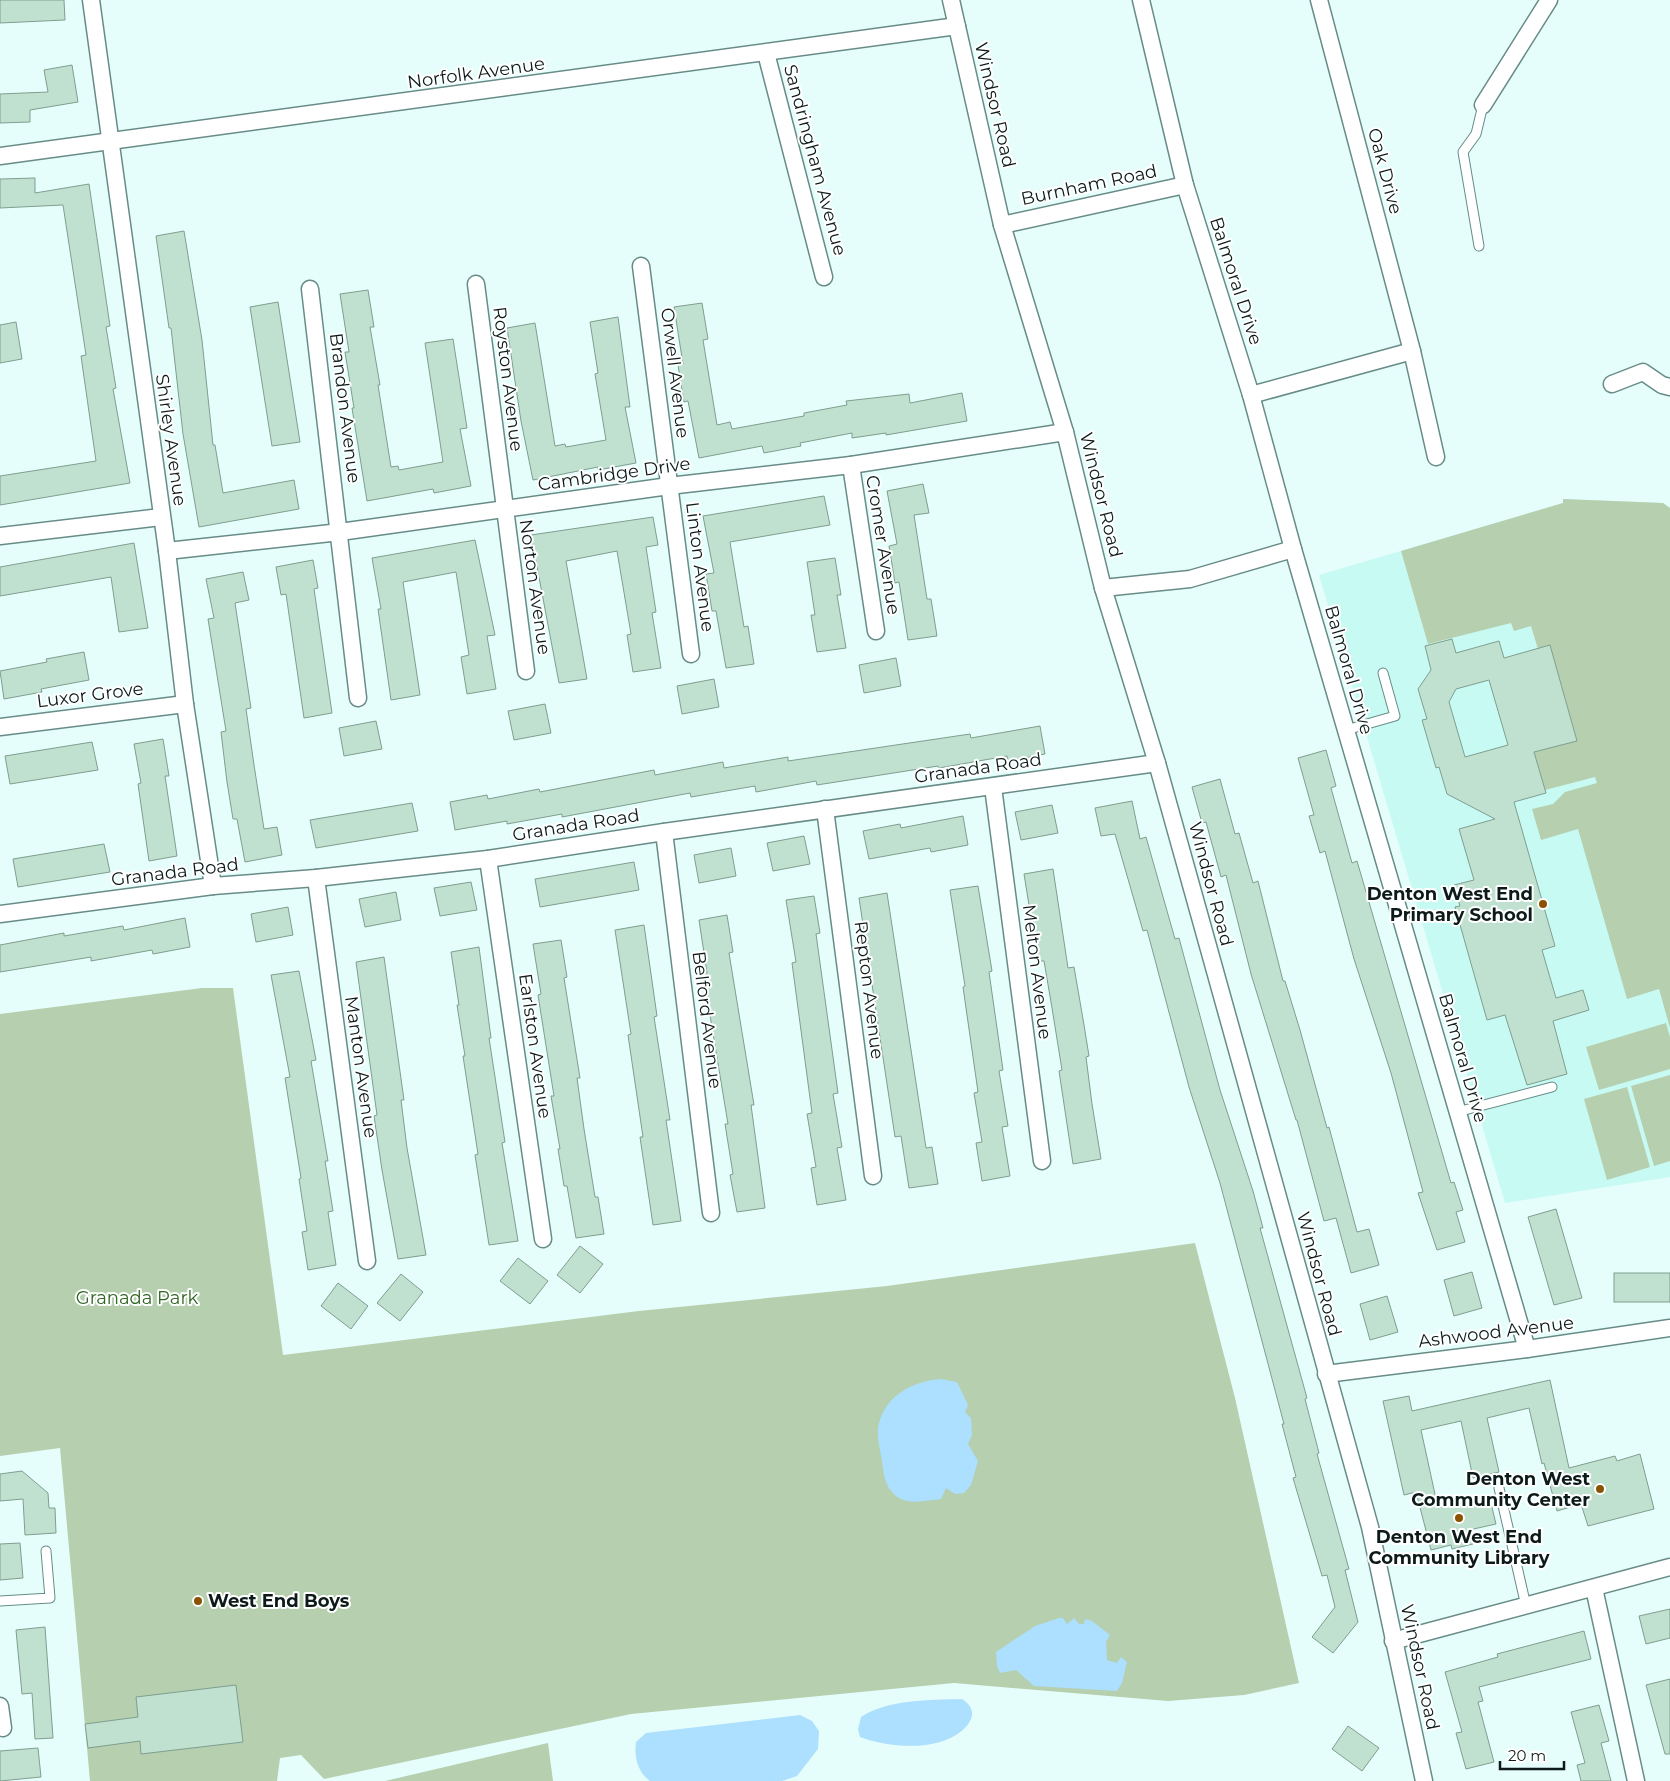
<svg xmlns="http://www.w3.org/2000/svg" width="1670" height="1781" font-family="Montserrat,sans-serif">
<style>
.built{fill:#c8faf4}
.green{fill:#b5cfaf}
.water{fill:#addffe}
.building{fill:#c0e1d0;stroke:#7f9e8f;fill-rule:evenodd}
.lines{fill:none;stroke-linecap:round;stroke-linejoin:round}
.lane-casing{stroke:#678c88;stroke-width:11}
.street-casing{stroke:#678c88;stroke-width:19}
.lane{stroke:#fff;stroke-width:9}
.street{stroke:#fff;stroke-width:16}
.poi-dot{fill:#895301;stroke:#fff;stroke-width:2}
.labels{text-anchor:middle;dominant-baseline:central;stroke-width:4;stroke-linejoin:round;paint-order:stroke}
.street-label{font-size:18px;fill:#0c1b19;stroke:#fff}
.poi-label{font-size:18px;font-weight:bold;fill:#0c1b19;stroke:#fff;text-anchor:end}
.park-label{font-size:18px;fill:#306522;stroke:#fff}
</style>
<rect width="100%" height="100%" fill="#e6fefb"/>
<path class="built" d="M 1563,499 L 1663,503 L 1670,508 L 1670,1177 L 1505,1203 L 1319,575 L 1563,503 Z"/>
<g class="green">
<path d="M 1563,499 L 1663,503 L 1670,508 L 1670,1028 L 1659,989 L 1627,999 L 1578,829 L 1541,840 L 1532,809 L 1553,804 L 1565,792 L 1597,783 L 1595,777 L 1545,790 L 1534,752 L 1577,740 L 1550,646 L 1538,649 L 1531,626 L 1514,631 L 1511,623 L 1428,644 L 1401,551 L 1563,503 Z"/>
<path d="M 202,988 L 233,988 L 283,1355 L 639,1311 L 887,1286 L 1195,1243 L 1235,1398 L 1299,1683 L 1244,1695 L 1168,1701 L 954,1683 L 631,1714 L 324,1779 L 301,1755 L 280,1758 L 277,1781 L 90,1781 L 60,1448 L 0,1456 L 0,1014 Z"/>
<path d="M 1666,1023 L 1670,1037 L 1670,1069 L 1599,1090 L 1586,1047 Z"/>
<path d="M 1670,1075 L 1670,1161 L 1654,1166 L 1631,1086 Z"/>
<path d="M 1627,1087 L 1650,1167 L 1607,1180 L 1584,1099 Z"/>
<path d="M 548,1743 L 553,1781 L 385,1781 Z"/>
</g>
<g class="water">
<path d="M 941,1379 L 957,1382 L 968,1405 L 965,1412 L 971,1418 L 972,1435 L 968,1444 L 978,1461 L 971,1485 L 964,1493 L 955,1494 L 946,1488 L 941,1499 C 929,1500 911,1505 899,1498 C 885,1489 884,1476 882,1461 C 880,1450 876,1434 879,1423 C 887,1394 914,1381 941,1379 Z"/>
<path d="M 1059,1618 L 1063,1618 L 1067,1624 L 1074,1618 L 1079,1624 L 1084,1624 L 1085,1619 L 1092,1621 L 1110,1635 L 1106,1642 L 1107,1660 L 1117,1663 L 1121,1657 L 1127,1662 L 1122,1683 L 1117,1691 L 1034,1686 L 1016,1670 L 1000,1673 L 997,1666 L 996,1652 L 1035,1626 Z"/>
<path d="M 962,1699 C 987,1715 960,1737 940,1742 C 916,1749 884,1746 860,1737 L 858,1729 L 861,1717 C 889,1699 929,1700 962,1699 Z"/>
<path d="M 800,1715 L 812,1721 L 819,1731 L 818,1749 L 797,1776 L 782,1781 L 650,1781 C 637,1772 634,1756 636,1742 L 646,1733 Z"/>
</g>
<g class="building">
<path d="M 0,0 L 64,0 L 65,20 L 0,23 Z"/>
<path d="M 72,65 L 78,102 L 30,110 L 30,122 L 0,123 L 0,94 L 48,92 L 44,70 Z"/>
<path d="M 35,178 L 35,193 L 89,184 L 110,326 L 106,327 L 116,388 L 113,389 L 130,483 L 0,505 L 0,476 L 96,461 L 81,356 L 86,355 L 63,205 L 0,208 L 0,179 Z"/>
<path d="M 184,231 L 202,340 L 213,445 L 215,445 L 223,493 L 294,480 L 299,509 L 199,527 L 183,434 L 171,328 L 169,328 L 156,236 Z"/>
<path d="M 368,290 L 374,327 L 370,327 L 380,385 L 378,385 L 391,467 L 398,466 L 399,470 L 443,462 L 425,343 L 453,339 L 467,428 L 460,429 L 471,486 L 434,493 L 433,489 L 367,501 L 352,408 L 354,408 L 345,352 L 349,352 L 340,294 Z"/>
<path d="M 278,302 L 300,442 L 272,446 L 250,307 Z"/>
<path d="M 702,303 L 708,339 L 703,340 L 717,425 L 730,422 L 732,429 L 804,416 L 804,413 L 847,405 L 846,401 L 909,394 L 910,403 L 962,393 L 967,421 L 886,435 L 886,433 L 852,438 L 852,433 L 800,443 L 801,446 L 764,453 L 762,446 L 699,458 L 688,401 L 684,402 L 678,365 L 683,364 L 674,307 Z"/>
<path d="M 618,317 L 630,407 L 625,407 L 636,463 L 598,470 L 598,467 L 533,480 L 521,421 L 507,328 L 535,323 L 555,446 L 565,444 L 566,447 L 606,440 L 595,374 L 598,373 L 590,322 Z"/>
<path d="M 16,322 L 22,359 L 0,363 L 0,325 Z"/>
<path d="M 923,484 L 929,513 L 914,515 L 927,599 L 931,599 L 937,636 L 908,640 L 899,582 L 895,583 L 889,546 L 897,544 L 887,491 Z"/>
<path d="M 824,496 L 830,525 L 730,542 L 744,627 L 748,626 L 754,664 L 726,668 L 716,611 L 712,611 L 706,574 L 714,573 L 703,516 Z"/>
<path d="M 653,517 L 658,545 L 646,547 L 656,612 L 652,613 L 661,668 L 633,672 L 627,635 L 631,634 L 617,551 L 566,561 L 587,679 L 559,683 L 531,535 Z"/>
<path d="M 475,540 L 495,635 L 487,636 L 496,689 L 467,694 L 461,657 L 469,655 L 456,572 L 403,582 L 420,695 L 391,700 L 378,609 L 381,609 L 372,558 Z"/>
<path d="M 134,543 L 148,628 L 119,632 L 111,577 L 0,596 L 0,567 Z"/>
<path d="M 835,558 L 841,595 L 837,595 L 846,648 L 817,652 L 811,615 L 815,615 L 807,562 Z"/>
<path d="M 313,560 L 318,588 L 314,589 L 332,713 L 304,718 L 286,594 L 281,595 L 276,567 Z"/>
<path d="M 243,572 L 249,600 L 235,603 L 251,708 L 246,709 L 254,765 L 264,829 L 277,827 L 282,855 L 245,862 L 237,819 L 233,819 L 227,782 L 221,732 L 226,731 L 208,619 L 214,618 L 206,579 Z"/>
<path d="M 1452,639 L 1456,653 L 1499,641 L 1504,658 L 1550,645 L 1577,741 L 1534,752 L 1546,793 L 1514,802 L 1555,946 L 1542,950 L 1556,998 L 1583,990 L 1589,1010 L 1553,1021 L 1567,1074 L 1527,1085 L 1505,1015 L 1487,1020 L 1455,907 L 1460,906 L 1454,885 L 1474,880 L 1459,829 L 1495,819 L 1447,794 L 1439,767 L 1436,768 L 1422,720 L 1427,719 L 1418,689 L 1431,670 L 1425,646 ZM 1489,680 L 1508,745 L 1465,757 L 1449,702 L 1456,689 Z"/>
<path d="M 84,652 L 89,680 L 41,689 L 42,692 L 4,699 L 0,671 L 47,662 L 46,659 Z"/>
<path d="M 896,658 L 901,686 L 864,693 L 859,665 Z"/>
<path d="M 714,679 L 719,707 L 682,714 L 677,686 Z"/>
<path d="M 545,704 L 551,733 L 514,740 L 508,711 Z"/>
<path d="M 376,721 L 382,749 L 344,756 L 339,728 Z"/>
<path d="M 1040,726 L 1045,754 L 1008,761 L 1007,756 L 939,768 L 938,766 L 817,785 L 816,781 L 756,792 L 755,786 L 691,797 L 690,793 L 562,817 L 562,814 L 507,824 L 507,821 L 455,830 L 450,802 L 487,795 L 488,799 L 539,789 L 540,792 L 654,770 L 655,775 L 723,762 L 724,768 L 788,757 L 788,761 L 970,734 L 971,738 Z"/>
<path d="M 163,739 L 169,776 L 165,776 L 177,856 L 149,861 L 138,784 L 141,783 L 134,744 Z"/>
<path d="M 92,742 L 98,770 L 10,784 L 5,756 Z"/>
<path d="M 1326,750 L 1336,786 L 1331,788 L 1352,863 L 1357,861 L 1451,1183 L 1454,1182 L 1463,1210 L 1456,1212 L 1465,1242 L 1437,1250 L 1418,1193 L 1423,1192 L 1391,1073 L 1354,959 L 1325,851 L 1320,853 L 1309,816 L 1314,815 L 1298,758 Z"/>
<path d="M 1220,779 L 1235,834 L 1239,833 L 1253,883 L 1258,881 L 1283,981 L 1285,981 L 1300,1030 L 1327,1128 L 1329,1127 L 1357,1232 L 1369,1229 L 1379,1265 L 1351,1273 L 1336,1218 L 1324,1221 L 1297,1120 L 1296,1120 L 1251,974 L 1226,875 L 1221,877 L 1206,822 L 1202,823 L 1192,787 Z"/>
<path d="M 1132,801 L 1140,839 L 1146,837 L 1175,939 L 1179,938 L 1220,1090 L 1253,1191 L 1263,1228 L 1260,1228 L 1307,1398 L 1305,1399 L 1319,1453 L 1317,1454 L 1349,1569 L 1345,1570 L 1358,1622 L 1333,1653 L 1312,1637 L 1335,1607 L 1327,1575 L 1322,1576 L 1293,1478 L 1296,1477 L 1282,1424 L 1284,1424 L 1220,1183 L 1189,1087 L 1147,930 L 1143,931 L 1115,834 L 1101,836 L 1095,808 Z"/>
<path d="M 412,803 L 418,831 L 316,848 L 310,820 Z"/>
<path d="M 1052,805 L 1058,833 L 1021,840 L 1015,812 Z"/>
<path d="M 963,816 L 968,845 L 931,852 L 930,848 L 869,859 L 863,831 L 900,824 L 901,828 Z"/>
<path d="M 804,836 L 810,864 L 773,871 L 767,843 Z"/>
<path d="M 104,844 L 110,872 L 18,887 L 13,859 Z"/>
<path d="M 731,848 L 736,876 L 699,883 L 694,855 Z"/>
<path d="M 634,862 L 639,890 L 540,907 L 535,879 Z"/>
<path d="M 1053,869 L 1068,968 L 1074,967 L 1083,1019 L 1089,1056 L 1086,1057 L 1092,1104 L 1101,1159 L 1073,1164 L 1059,1071 L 1062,1070 L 1052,1008 L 1044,961 L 1038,961 L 1024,874 Z"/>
<path d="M 471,882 L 477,910 L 440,916 L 434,888 Z"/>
<path d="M 978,886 L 992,971 L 989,972 L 1003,1070 L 999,1071 L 1008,1126 L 1002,1127 L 1010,1176 L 982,1181 L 976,1143 L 982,1142 L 974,1093 L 978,1092 L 963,987 L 965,986 L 950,890 Z"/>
<path d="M 396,892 L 401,920 L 365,927 L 359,899 Z"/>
<path d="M 887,893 L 926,1148 L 932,1147 L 938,1184 L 909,1188 L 901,1136 L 895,1137 L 859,898 Z"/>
<path d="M 814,896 L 820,933 L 816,934 L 838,1093 L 833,1094 L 842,1147 L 837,1148 L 846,1200 L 817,1205 L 811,1168 L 816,1167 L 807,1114 L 812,1113 L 792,963 L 796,962 L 786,900 Z"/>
<path d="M 288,907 L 293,935 L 256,942 L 251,914 Z"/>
<path d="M 727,915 L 733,952 L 729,953 L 754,1105 L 751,1105 L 765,1208 L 737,1212 L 730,1175 L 733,1174 L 725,1124 L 728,1124 L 703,973 L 707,973 L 699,920 Z"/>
<path d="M 185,918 L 190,947 L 153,954 L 152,950 L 91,961 L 91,957 L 0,972 L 0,945 L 64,933 L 64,936 L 123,926 L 124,930 Z"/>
<path d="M 644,925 L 657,1016 L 654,1017 L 670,1120 L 666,1120 L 681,1221 L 653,1225 L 640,1137 L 643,1137 L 628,1035 L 631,1034 L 615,930 Z"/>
<path d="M 561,940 L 567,977 L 564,978 L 580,1078 L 577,1078 L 584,1129 L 595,1197 L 598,1197 L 604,1234 L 576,1238 L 567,1186 L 564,1186 L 558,1149 L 560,1149 L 551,1096 L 554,1096 L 538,995 L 541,994 L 533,944 Z"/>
<path d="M 479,947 L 491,1038 L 489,1038 L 505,1142 L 502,1143 L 518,1241 L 489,1245 L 475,1155 L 478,1154 L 463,1056 L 465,1056 L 457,1005 L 459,1005 L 451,952 Z"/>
<path d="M 384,957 L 404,1100 L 401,1100 L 407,1148 L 426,1255 L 398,1259 L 382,1170 L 374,1116 L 377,1115 L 356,962 Z"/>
<path d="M 299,971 L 316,1060 L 311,1061 L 328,1161 L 325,1161 L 333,1211 L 328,1212 L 336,1265 L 308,1270 L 302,1232 L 307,1231 L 299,1179 L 301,1178 L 285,1078 L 290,1077 L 271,975 Z"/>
<path d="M 1556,1209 L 1582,1298 L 1554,1305 L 1528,1217 Z"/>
<path d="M 580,1246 L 603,1264 L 580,1293 L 557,1275 Z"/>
<path d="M 518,1258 L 548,1281 L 530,1304 L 500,1281 Z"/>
<path d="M 1472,1272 L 1482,1308 L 1454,1316 L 1444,1280 Z"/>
<rect x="1614" y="1273" width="56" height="29"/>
<path d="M 401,1274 L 423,1292 L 400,1321 L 377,1303 Z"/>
<path d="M 338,1283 L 368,1306 L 351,1329 L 321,1306 Z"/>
<path d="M 1387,1296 L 1398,1332 L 1370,1340 L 1360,1304 Z"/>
<path d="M 1550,1380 L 1569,1468 L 1615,1456 L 1617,1461 L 1640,1454 L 1654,1509 L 1588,1526 L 1581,1504 L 1557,1511 L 1544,1463 L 1542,1464 L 1529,1408 L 1487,1418 L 1499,1472 L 1473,1478 L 1461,1421 L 1421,1430 L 1438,1508 L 1489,1495 L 1496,1524 L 1469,1530 L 1473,1544 L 1452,1549 L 1451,1545 L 1431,1550 L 1416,1492 L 1404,1495 L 1383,1401 L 1409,1396 L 1412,1411 Z"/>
<path d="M 22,1471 L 48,1493 L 49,1508 L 55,1508 L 56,1533 L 25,1535 L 23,1499 L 0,1501 L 0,1474 Z"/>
<path d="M 20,1543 L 23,1578 L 0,1580 L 0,1544 Z"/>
<path d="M 1670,1609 L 1670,1638 L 1646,1644 L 1639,1616 Z"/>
<path d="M 45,1627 L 53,1738 L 35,1739 L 32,1693 L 22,1694 L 16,1630 Z"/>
<path d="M 1584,1631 L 1591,1659 L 1479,1687 L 1483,1701 L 1478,1702 L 1494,1762 L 1466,1769 L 1456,1733 L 1462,1732 L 1445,1672 L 1498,1657 L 1497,1654 Z"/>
<path d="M 1670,1679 L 1670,1754 L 1665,1754 L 1646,1685 Z"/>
<path d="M 236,1685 L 243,1742 L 141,1754 L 140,1741 L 88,1748 L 85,1724 L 138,1717 L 136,1697 Z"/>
<path d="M 1599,1705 L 1609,1741 L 1601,1743 L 1611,1781 L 1581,1781 L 1577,1765 L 1585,1763 L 1571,1712 Z"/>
<path d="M 1348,1726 L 1379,1748 L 1362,1771 L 1332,1749 Z"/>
<path d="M 38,1748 L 41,1777 L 0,1781 L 0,1751 Z"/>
</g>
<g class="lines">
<g class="lane-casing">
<g id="lane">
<path d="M 1479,246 L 1463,152 L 1476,134 L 1483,105"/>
<path d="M 1346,730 L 1395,716 L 1383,673"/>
<path d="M 1457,1112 L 1552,1087"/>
<path d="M 1499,1488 L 1526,1606"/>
<path d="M 0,1601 L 50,1598 L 46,1551"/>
</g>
</g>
<g class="street-casing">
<g id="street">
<path d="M 91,0 L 167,551 L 185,704 L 213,886"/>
<path d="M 951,0 L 1002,225 L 1065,432 L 1103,588 L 1157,763 L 1370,1527 L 1424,1781"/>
<path d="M 1141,0 L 1185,185 L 1251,395 L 1293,549 L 1527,1349"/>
<path d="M 1319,0 L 1412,351 L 1436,457"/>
<path d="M 766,53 L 824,277"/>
<path d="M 1483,105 L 1549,0"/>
<path d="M 0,156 L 957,26"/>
<path d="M 1002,225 L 1185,185"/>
<path d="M 641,266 L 691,654"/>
<path d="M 476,284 L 526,671"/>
<path d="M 310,289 L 358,698"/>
<path d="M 1612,384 L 1643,372 L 1662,385 L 1670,387"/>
<path d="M 1251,395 L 1412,351"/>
<path d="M 851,465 L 876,631"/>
<path d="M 0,536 L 161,517"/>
<path d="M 167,551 L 340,532 L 669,486 L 851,465 L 1065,432"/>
<path d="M 1103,588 L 1190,579 L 1293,549"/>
<path d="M 0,727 L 185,704"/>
<path d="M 993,787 L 1042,1161"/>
<path d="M 825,809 L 873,1176"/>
<path d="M 664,832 L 711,1213"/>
<path d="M 488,859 L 543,1239"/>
<path d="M 316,878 L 367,1261"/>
<path d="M 0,914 L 213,886 L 316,878 L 488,859 L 664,832 L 1157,763"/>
<path d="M 1326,1374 L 1527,1349 L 1670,1328"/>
<path d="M 1594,1588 L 1636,1781"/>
<path d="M 1393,1641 L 1670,1567"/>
<path d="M 0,1706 L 3,1728"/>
</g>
</g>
<use href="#lane" class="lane"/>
<use href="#street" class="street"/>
</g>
<g class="poi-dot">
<circle cx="1543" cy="904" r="5"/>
<circle cx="1600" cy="1489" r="5"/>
<circle cx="1459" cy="1518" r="5"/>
<circle cx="198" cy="1601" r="5"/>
</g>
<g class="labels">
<g class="street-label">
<text transform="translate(476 73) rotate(-8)">Norfolk Avenue</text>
<text transform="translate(995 105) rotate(77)">Windsor Road</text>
<text transform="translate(815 160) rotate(75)">Sandringham Avenue</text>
<text transform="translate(1385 171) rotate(75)">Oak Drive</text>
<text transform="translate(1089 185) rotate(-12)">Burnham Road</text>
<text transform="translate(1236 281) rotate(72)">Balmoral Drive</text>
<text transform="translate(675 373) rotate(83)">Orwell Avenue</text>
<text transform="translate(508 379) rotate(83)">Royston Avenue</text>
<text transform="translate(345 408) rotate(83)">Brandon Avenue</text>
<text transform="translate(171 440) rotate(82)">Shirley Avenue</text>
<text transform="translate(614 474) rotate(-8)">Cambridge Drive</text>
<text transform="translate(1101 495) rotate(76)">Windsor Road</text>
<text transform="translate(883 545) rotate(81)">Cromer Avenue</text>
<text transform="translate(700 567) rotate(83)">Linton Avenue</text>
<text transform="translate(535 587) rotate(82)">Norton Avenue</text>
<text transform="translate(1349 670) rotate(74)">Balmoral Drive</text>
<text transform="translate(90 695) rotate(-7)">Luxor Grove</text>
<text transform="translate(978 768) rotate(-8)">Granada Road</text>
<text transform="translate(576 825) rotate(-9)">Granada Road</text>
<text transform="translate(175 872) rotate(-7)">Granada Road</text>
<text transform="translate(1211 884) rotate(75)">Windsor Road</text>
<text transform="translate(1037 972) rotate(83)">Melton Avenue</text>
<text transform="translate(869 990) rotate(83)">Repton Avenue</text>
<text transform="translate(707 1020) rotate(83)">Belford Avenue</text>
<text transform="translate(535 1046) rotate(82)">Earlston Avenue</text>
<text transform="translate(1463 1058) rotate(74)">Balmoral Drive</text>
<text transform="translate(361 1067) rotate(82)">Manton Avenue</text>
<text transform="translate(1319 1274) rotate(75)">Windsor Road</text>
<text transform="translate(1496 1332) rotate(-7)">Ashwood Avenue</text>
<text transform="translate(1420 1667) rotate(78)">Windsor Road</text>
</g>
<g class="poi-label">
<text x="1533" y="894">Denton West End<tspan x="1533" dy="21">Primary School</tspan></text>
<text x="1590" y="1479">Denton West<tspan x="1590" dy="21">Community Center</tspan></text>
<text x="1459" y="1537" text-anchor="middle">Denton West End<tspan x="1459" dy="21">Community Library</tspan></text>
<text x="208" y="1601" text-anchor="start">West End Boys</text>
</g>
<g class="park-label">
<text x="137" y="1298">Granada Park</text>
</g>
</g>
<path d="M1500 1761v8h64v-8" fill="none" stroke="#0c1b19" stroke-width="2.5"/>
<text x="1508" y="1761" font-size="15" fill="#0c1b19" stroke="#ffffff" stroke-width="4" paint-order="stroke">20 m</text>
</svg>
